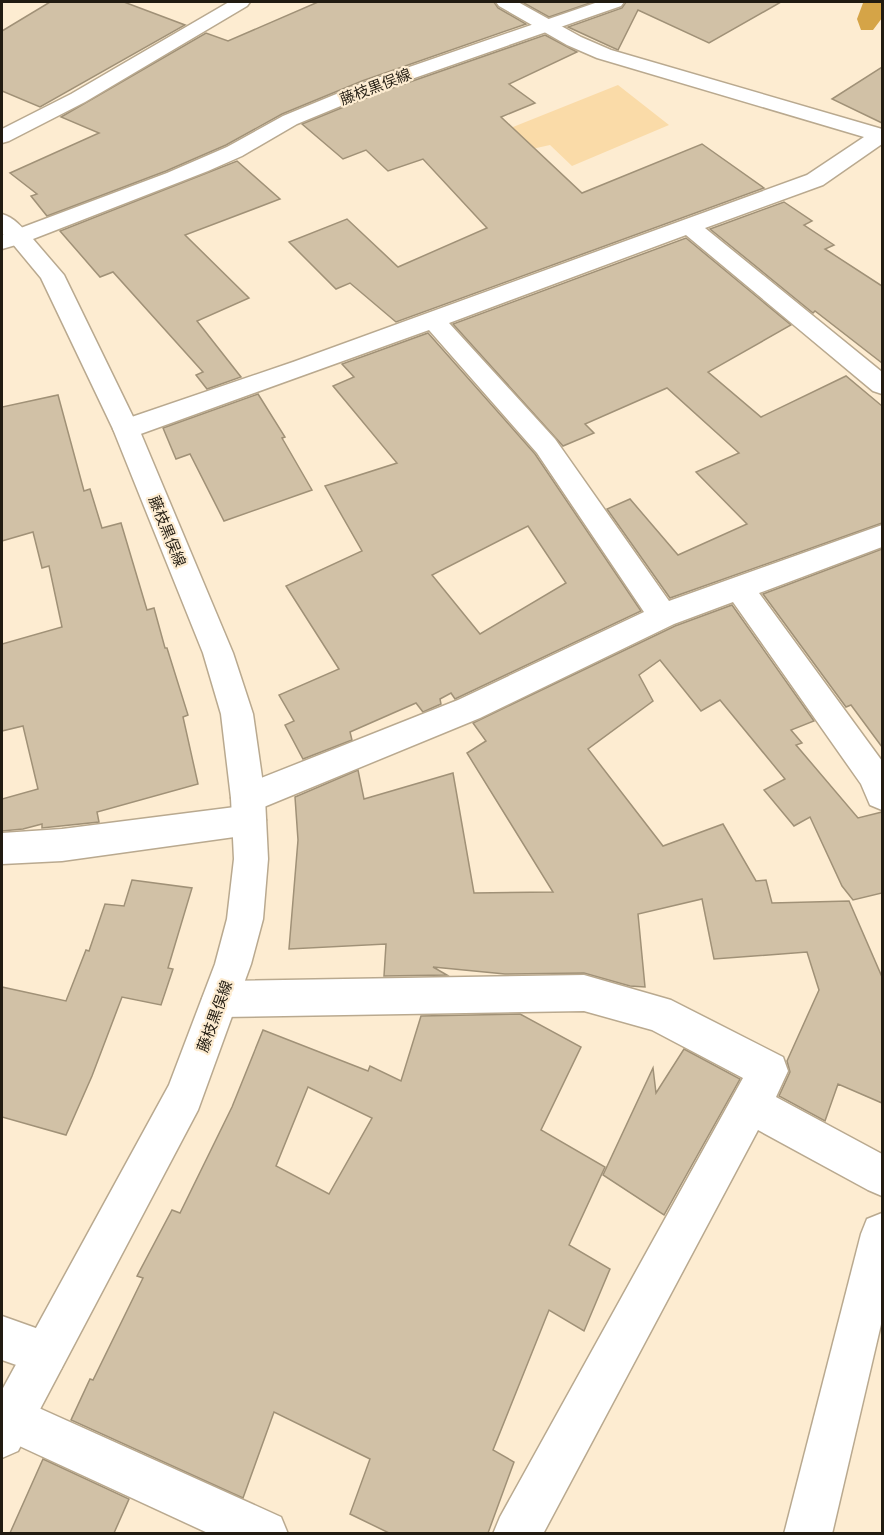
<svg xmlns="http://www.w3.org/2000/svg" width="884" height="1535" font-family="'Golos Text','Noto Sans JP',sans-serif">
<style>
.green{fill:#fadba8}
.forest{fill:#d5a447}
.building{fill:#d1c1a6;stroke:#a09177;stroke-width:1.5;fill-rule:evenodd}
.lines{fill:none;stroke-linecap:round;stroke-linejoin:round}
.street-casing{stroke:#b9a98f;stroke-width:3}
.secondary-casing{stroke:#b9a98f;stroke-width:3}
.primary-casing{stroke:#b9a98f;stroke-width:3}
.street{fill:#fff;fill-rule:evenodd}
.secondary{fill:#fff;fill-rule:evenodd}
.primary{fill:#fff;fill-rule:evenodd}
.labels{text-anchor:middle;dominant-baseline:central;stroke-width:4.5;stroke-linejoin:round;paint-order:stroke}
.street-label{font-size:15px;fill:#211b11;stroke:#fdecd1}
</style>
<rect width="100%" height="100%" fill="#fdecd1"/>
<path class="green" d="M 618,85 L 669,125 L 572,166 L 550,145 L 532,149 L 498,133 Z"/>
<path class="forest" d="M 861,2 L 882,2 L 882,18 L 873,30 L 861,30 L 857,19 L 863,3 Z"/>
<g class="building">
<path d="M 50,2 L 124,2 L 185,25 L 40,107 L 2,91 L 2,31 Z"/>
<path d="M 318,2 L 494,2 L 498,8 L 526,24 L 362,81 L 282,114 L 226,145 L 166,171 L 47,216 L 31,196 L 37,194 L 10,173 L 99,133 L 61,117 L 206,33 L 228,41 Z"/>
<path d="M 522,2 L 593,2 L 549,17 Z"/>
<path d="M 626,2 L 781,2 L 709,43 L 638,10 L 618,50 L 568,27 L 622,8 Z"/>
<path d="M 545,35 L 577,52 L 509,84 L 535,103 L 501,117 L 582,193 L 702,144 L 764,188 L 396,322 L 350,283 L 336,289 L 289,242 L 347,219 L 398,267 L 487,228 L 423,159 L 388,171 L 366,150 L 343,159 L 302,124 L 378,93 Z"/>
<path d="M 882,67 L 882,123 L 832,99 Z"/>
<path d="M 237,161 L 280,199 L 185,235 L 249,298 L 197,321 L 241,377 L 207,389 L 196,375 L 203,372 L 113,272 L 100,277 L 60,231 Z"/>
<path d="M 784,202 L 812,221 L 804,225 L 834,245 L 825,249 L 882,286 L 882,363 L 815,311 L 813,313 L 710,229 Z"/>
<path d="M 686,238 L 791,325 L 708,372 L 761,417 L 846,376 L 882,406 L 882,523 L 670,598 L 607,509 L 630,499 L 678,555 L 747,524 L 696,472 L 739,453 L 667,388 L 585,424 L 594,433 L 563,446 L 453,324 Z"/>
<path d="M 428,333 L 535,454 L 641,611 L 457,698 L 455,699 L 451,693 L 440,699 L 441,704 L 423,712 L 416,703 L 350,732 L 352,740 L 303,759 L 285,725 L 294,721 L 279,695 L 339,669 L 286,586 L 362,551 L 325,486 L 397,463 L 333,386 L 354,377 L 342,364 ZM 528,526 L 566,583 L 480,634 L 432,575 Z"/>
<path d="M 258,394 L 285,437 L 282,438 L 312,490 L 224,521 L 190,454 L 176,459 L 163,428 Z"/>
<path d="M 58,395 L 84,491 L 90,489 L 102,528 L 121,523 L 147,610 L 154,608 L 165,648 L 167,648 L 188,715 L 183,717 L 198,784 L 97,812 L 99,822 L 42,828 L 42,824 L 23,829 L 2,831 L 2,799 L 38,789 L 23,726 L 2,731 L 2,644 L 62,627 L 49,566 L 42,568 L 33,532 L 2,541 L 2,407 Z"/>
<path d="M 882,549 L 882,747 L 851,705 L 846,707 L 763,594 Z"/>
<path d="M 732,605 L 814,721 L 791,730 L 802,743 L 796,745 L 858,818 L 882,812 L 882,893 L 853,900 L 842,886 L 810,817 L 794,826 L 764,790 L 785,779 L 720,700 L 701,711 L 660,660 L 639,675 L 653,701 L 588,749 L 663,846 L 723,824 L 756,881 L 766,880 L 772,903 L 849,901 L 882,977 L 882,1103 L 838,1084 L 825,1121 L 779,1096 L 790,1072 L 787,1061 L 819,990 L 807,952 L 714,959 L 702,899 L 638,914 L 645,987 L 630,986 L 584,973 L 505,974 L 433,967 L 447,975 L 384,976 L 386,944 L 289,949 L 298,840 L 295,797 L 358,770 L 364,799 L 453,773 L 474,893 L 553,892 L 467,753 L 486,741 L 473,723 L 675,626 Z"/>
<path d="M 132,880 L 192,888 L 168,968 L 173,969 L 161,1005 L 122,997 L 92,1076 L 66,1135 L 2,1117 L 2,987 L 66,1001 L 86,950 L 89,951 L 105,904 L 124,906 Z"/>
<path d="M 520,1014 L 581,1047 L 541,1130 L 605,1167 L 569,1245 L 610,1269 L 584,1331 L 549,1310 L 493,1450 L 514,1462 L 488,1533 L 389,1533 L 350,1514 L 370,1459 L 274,1412 L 243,1498 L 71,1420 L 90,1379 L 93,1380 L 143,1278 L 137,1276 L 172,1210 L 180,1213 L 232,1107 L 263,1030 L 368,1071 L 370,1066 L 401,1081 L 421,1016 ZM 308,1087 L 372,1118 L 329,1194 L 276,1166 Z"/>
<path d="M 684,1049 L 740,1079 L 664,1215 L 603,1175 L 653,1068 L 656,1093 Z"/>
<path d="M 43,1459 L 129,1499 L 114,1533 L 10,1533 Z"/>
</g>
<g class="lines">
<g class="street-casing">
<g id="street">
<path d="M 229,2 L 250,2 L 247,6 L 85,102 L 9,141 L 2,143 L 2,129 L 71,94 Z"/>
<path d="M 496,2 L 518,2 L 581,37 L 611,50 L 882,129 L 882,144 L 823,185 L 705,228 L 882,372 L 882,394 L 873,391 L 686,235 L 449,323 L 555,439 L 669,601 L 882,525 L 882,547 L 759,593 L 882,761 L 882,810 L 870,805 L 861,784 L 733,602 L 674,624 L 480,718 L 259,809 L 266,820 L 261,831 L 249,835 L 62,861 L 2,864 L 2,833 L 62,829 L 235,807 L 231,798 L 236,788 L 458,700 L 644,612 L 537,453 L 429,330 L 135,436 L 126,438 L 117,436 L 113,429 L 117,422 L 293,362 L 807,175 L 864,137 L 597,58 L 567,45 L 499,6 Z"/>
<path d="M 18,230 L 26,232 L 29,237 L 26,242 L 2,249 L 2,235 Z"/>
<path d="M 584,975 L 671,1000 L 783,1057 L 788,1071 L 776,1097 L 882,1154 L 882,1196 L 868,1190 L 758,1130 L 543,1534 L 493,1534 L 500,1517 L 743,1078 L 652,1030 L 584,1011 L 221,1017 L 208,1012 L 202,999 L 208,986 L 221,981 Z"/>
<path d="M 882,1213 L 882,1320 L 832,1534 L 784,1534 L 861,1234 L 867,1219 Z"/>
<path d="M 2,1316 L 61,1337 L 67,1353 L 61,1369 L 45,1375 L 2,1360 Z"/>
<path d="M 10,1395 L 281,1517 L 288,1534 L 210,1534 L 2,1438 L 2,1399 Z"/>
</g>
</g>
<g class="secondary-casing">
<path id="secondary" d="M 2,214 C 13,217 23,227 29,237 L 26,242 C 14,245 10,242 2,233 Z"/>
</g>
<g class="primary-casing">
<path id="primary" d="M 598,2 L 624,2 L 621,6 L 377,91 L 297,124 L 242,156 L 208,171 L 33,239 L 64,275 L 139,429 L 233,653 L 253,714 L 265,798 L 268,859 L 263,919 L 251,964 L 198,1110 L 18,1451 L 2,1458 L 2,1390 L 169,1085 L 215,964 L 227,919 L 234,859 L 231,798 L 221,714 L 203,653 L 113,429 L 41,278 L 7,237 L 10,232 L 167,173 L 227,147 L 283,116 L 363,83 Z"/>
</g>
<use href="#street" class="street"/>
<use href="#secondary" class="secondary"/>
<use href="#primary" class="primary"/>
</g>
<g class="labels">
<g class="street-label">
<text transform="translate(375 86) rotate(-21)">藤枝黒俣線</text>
<text transform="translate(168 531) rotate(68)">藤枝黒俣線</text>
<text transform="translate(214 1016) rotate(-70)">藤枝黒俣線</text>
</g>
</g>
<rect width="884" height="1535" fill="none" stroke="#211b11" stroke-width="6"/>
</svg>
